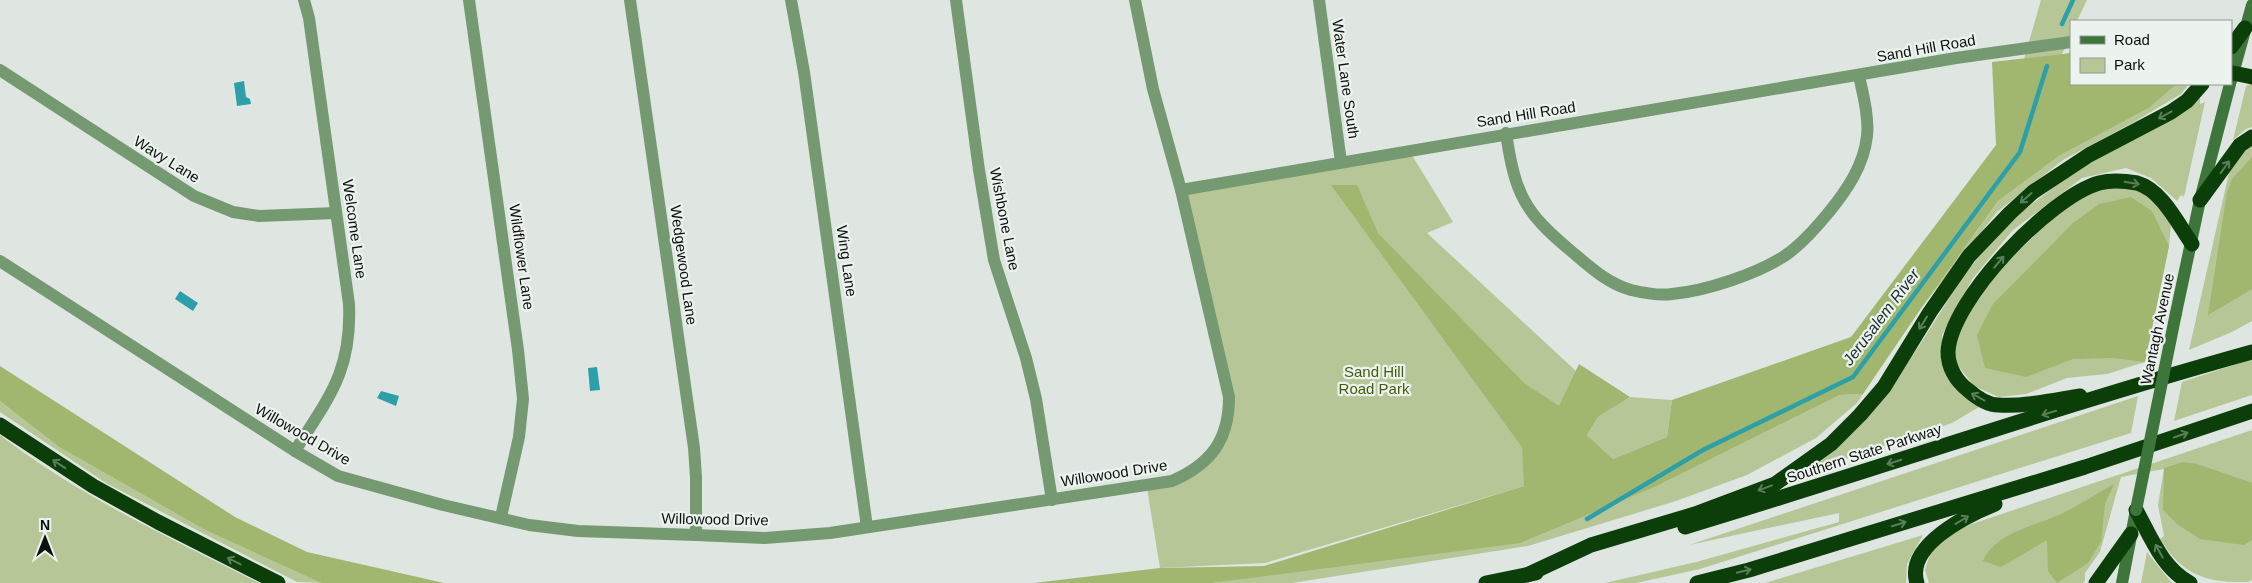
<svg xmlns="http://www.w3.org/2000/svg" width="2252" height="583" font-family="Helvetica,sans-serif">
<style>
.green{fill:#b7c697}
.forest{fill:#a1b66f}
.water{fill:#2d9fa9}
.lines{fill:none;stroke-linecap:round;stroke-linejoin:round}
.stream{stroke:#2d9fa9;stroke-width:4.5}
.street{stroke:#759a72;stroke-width:12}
.secondary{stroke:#3e753a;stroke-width:12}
.highway{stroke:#0c3e0a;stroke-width:15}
.secondary-bridge{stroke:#3e753a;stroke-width:12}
.oneway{stroke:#5a7d5a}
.labels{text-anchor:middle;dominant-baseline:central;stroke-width:4.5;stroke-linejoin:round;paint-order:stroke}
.street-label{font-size:15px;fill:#0e100f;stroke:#ecf3ef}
.park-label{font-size:15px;fill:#495b07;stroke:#ecf3ef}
.water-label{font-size:16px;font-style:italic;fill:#1b2e30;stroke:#ecf3ef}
</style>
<rect width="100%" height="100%" fill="#dfe6e2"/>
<g class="green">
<path d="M 2041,0 L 2087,0 L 2077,21 L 2071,21 L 2071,35 L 2062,54 L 2024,59 Z"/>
<path d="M 2252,83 L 2252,127 L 2246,129 L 2233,140 L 2246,86 Z"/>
<path d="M 2177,84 L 2189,84 L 2181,94 L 2134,122 L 2063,160 L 1997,212 L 1922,307 L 1998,201 L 2059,156 L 2149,108 Z"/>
<path d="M 2200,98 L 2200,104 L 2205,102 L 2184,197 L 2181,195 L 2177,201 L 2151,178 L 2126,168 L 2082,178 L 2013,230 L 1973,278 L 1942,335 L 1942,363 L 1954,388 L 1979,407 L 1952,423 L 1818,468 L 1816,462 L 1867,418 L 1919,346 L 1964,275 L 2007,223 L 2077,170 L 2147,132 Z"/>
<path d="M 2252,146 L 2252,321 L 2232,332 L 2189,350 L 2230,168 L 2243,151 Z"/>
<path d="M 1410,152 L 1453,222 L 1427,233 L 1576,371 L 1524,486 L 1265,563 L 1160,568 L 1147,488 L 1190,476 L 1231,415 L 1183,191 Z"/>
<path d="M 2099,187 L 2136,187 L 2158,202 L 2171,226 L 2169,246 L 2145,362 L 2107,374 L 2067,378 L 2026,394 L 1999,397 L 1974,386 L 1956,363 L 1954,338 L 1965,315 L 2003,266 L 2058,213 Z"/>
<path d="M 2252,359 L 2252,395 L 2174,421 L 2182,382 Z"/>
<path d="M 1863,394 L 1857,403 L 1816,438 L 1747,475 L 1676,501 L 1528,546 L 1292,583 L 1212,583 L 1240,579 L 1659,485 L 1840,395 Z"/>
<path d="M 2138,396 L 2131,433 L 1700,569 L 1636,583 L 1605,583 L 1696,562 L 1839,522 L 1839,513 L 1689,545 Z"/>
<path d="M 1630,397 L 1672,400 L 1667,437 L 1613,459 L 1587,435 L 1598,417 Z"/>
<path d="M 0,401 L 59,447 L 205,530 L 321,583 L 297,582 L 106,483 L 0,412 Z"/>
<path d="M 2252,430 L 2252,580 L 2248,582 C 2206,583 2182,575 2160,539 L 2164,536 L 2158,505 L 2164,469 L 2121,477 L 2100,552 L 2085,573 L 2085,580 L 2083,583 L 1929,583 L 1925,570 L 1933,545 L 1957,529 Z"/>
<path d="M 0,435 C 79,496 170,538 259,583 L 0,583 Z"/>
<path d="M 1923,535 L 1907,564 L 1906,583 L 1765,583 Z"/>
<path d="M 2147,552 L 2150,556 L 2172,583 L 2141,583 Z"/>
</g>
<g class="forest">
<path d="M 2071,53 L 2071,84 L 2177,84 L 2149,108 L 2059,156 L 1998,201 L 1922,307 L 1863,394 L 1840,395 L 1659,485 L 1520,543 L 1212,583 L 1034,583 L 1160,568 L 1264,566 L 1524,486 L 1522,447 L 1331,185 L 1357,185 L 1378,233 L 1524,383 L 1559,406 L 1579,364 L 1630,397 L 1598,417 L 1587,435 L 1613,459 L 1667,437 L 1672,400 L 1851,337 L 1996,145 L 1992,62 Z"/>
<path d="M 2252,157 L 2252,289 L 2208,315 L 2227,192 L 2232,179 Z"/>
<path d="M 2131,197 L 2152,211 L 2169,246 L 2145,362 L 2114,358 L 2073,359 L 2026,377 L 1985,368 L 1977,335 L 1993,304 L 2073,223 L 2099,204 Z"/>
<path d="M 0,366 L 235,517 L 307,552 L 444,583 L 321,583 L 205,530 L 59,447 L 0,401 Z"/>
<path d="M 2183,462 L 2197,464 L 2252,483 L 2252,540 L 2244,545 L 2200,539 L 2177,524 L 2163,510 L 2164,468 Z"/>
<path d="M 2114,484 L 2105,504 L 2101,542 L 2088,563 L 2057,583 L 2048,571 L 2047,540 L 2001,567 L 1983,561 C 1997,530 2040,526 2067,511 C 2083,503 2098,493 2114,484 Z"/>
</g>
<g class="water">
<path d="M 244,81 L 246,97 L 250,99 L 251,104 L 237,106 L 234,83 Z"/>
<path d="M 180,291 L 198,303 L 193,311 L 175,299 Z"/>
<path d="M 597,367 L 600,390 L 590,391 L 588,368 Z"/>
<path d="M 381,391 L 399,396 L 396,406 L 377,398 Z"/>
</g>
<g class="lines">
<g class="stream">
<path d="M 2062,24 L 2073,0"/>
<path d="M 1587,519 L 1703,450 L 1853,377 L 2020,152 L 2047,66"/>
</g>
<g class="street">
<path d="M 469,0 L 518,350 L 523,399 L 519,437 L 501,517"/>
<path d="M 630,0 L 694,448 L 696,477 L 696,535"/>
<path d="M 791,0 L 804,72 L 867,527"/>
<path d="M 956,0 L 979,170 L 994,260 L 1026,358 L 1036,399 L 1052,500"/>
<path d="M 1319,0 L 1341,162"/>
<path d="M 0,70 L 194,196 L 233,212 L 259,216 L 336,213"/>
<path d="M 1506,133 C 1515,194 1524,212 1571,251 C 1590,267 1607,283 1631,290 C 1644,293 1659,296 1672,294 C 1706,291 1757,274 1786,255 C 1803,243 1816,228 1829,212 C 1847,190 1864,165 1867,136 C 1869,117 1863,94 1859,76"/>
<path d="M 1181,190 L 1956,58 L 2071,42"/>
<path d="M 0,261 L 295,451 L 338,476 L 443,505 L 529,525 L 578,531 L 696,535 L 765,538 L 830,533 L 1172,481 C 1211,464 1229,440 1229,397 L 1181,190 L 1153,89 L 1135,0"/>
<path d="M 295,451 C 329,397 352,371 349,304 L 309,18 L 304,0"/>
</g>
<g class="secondary">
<path d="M 2231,81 L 2252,5"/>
<path d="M 2176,313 L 2200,200 L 2230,84"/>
<path d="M 2122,583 L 2136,510"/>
</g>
<g class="highway">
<path d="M 2231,47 L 2245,28"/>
<path d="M 2233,73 L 2252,77"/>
<path d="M 2200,200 L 2240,145 L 2252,137"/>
<path d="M 2080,396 C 2055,400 2023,407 1998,405 C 1987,405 1976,397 1968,390 C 1956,381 1948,367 1948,352 C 1950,300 2050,197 2099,183 C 2110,180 2126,181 2137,183 C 2162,190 2178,224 2192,244"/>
<path d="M 0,425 L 93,486 L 158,522 L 278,583"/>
<path d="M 2136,510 C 2151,537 2162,568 2190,583"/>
<path d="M 1685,527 C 1874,470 2061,405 2252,352"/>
<path d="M 1527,575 L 1591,545 L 1695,514 L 1775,484 L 1831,444 L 1860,415 L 1884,387 L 1930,312 L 1969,256 L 2010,213 L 2033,192 L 2089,155 L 2171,112 L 2187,101 L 2202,84"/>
<path d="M 1486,583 L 1536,573"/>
<path d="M 1697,583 L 1749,570 L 2085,467 L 2252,411"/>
<path d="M 1917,583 C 1905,545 1968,515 1995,504"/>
<path d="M 2096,583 L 2131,534"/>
</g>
<path class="secondary-bridge" d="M 2136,510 L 2176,313"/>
</g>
<defs><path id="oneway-shaft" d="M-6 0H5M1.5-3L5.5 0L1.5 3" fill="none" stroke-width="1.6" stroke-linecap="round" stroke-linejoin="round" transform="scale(1.25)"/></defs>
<g class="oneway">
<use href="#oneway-shaft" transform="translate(2165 115) rotate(151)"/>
<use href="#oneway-shaft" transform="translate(2225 167) rotate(-54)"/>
<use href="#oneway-shaft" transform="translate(2132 183) rotate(10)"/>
<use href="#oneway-shaft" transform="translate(2026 198) rotate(139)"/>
<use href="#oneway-shaft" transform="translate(1999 262) rotate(-50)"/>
<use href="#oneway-shaft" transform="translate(1923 323) rotate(122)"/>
<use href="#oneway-shaft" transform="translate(1978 397) rotate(-151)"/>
<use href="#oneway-shaft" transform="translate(2049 413) rotate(163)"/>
<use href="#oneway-shaft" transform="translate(2181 435) rotate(-19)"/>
<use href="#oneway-shaft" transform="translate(1894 462) rotate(162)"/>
<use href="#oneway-shaft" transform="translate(59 464) rotate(-147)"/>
<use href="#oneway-shaft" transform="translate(1765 488) rotate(160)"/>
<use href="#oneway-shaft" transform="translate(1962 520) rotate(-31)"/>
<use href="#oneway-shaft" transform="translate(1899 524) rotate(-17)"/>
<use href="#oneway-shaft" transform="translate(2159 551) rotate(-119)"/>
<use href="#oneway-shaft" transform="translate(234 561) rotate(-153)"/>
<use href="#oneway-shaft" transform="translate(1744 571) rotate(-14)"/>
</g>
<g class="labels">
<g class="street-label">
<text transform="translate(1926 48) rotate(-10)">Sand Hill Road</text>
<text transform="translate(1346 79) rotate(82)">Water Lane South</text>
<text transform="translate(1526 114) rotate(-9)">Sand Hill Road</text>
<text transform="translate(167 159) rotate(32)">Wavy Lane</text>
<text transform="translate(1005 219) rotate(79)">Wishbone Lane</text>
<text transform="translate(355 229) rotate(82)">Welcome Lane</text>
<text transform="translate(522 257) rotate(82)">Wildflower Lane</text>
<text transform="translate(847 261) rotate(82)">Wing Lane</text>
<text transform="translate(684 265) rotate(82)">Wedgewood Lane</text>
<text transform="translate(2157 329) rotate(-78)">Wantagh Avenue</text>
<text transform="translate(303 434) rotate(30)">Willowood Drive</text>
<text transform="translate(1864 453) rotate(-18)">Southern State Parkway</text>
<text transform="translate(1114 473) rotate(-9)">Willowood Drive</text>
<text transform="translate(715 519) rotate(1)">Willowood Drive</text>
</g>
<g class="park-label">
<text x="1374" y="371">Sand Hill<tspan x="1374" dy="17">Road Park</tspan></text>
</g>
<g class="water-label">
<text transform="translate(1881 317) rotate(-53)">Jerusalem River</text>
</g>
</g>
<rect x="2070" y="20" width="162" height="65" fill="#ecf3ef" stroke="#939895"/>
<rect x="2080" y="36" width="25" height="8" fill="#3e753a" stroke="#939895"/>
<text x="2114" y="45" font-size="15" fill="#0e100f">Road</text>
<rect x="2080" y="58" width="25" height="15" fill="#b7c697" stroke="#939895"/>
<text x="2114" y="70" font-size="15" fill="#0e100f">Park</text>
<g transform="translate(45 538)" stroke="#ecf3ef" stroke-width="4" paint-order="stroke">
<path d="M0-4L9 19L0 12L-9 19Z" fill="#0e100f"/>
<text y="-8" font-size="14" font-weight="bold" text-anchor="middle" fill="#0e100f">N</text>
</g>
</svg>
